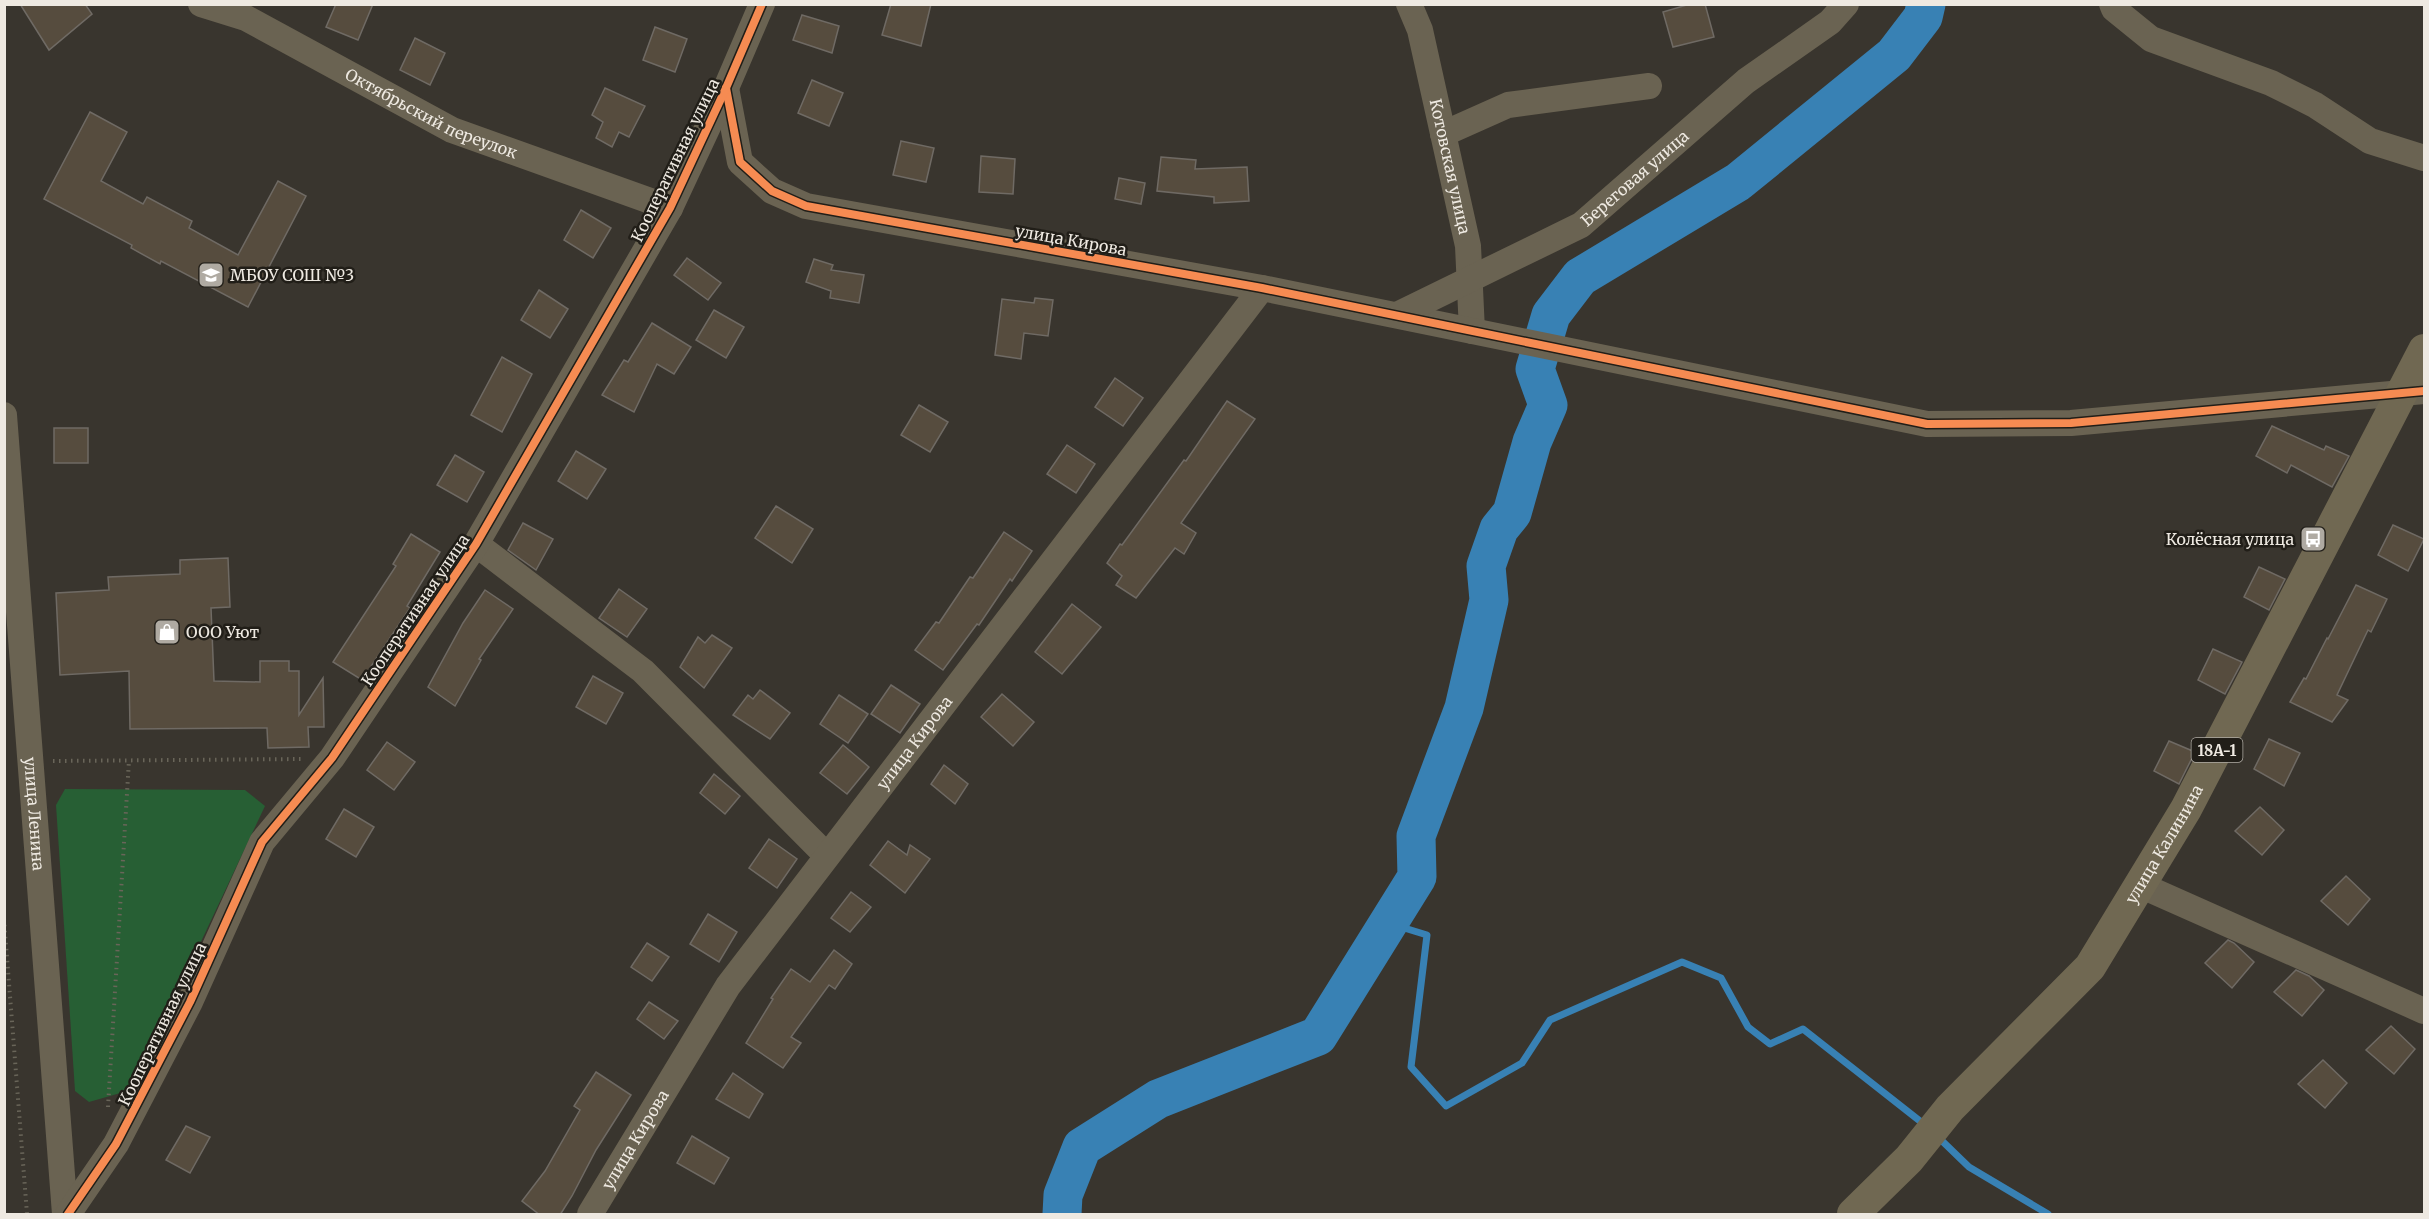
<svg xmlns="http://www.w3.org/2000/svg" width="2429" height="1219" font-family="Merriweather,serif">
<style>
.green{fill:#275f34}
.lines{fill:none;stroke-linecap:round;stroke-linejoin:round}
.stream{stroke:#3881b4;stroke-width:7}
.river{stroke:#3881b4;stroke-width:39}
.building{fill:#564c3e;stroke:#6f6a64;stroke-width:1.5}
.path{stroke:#696559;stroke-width:4;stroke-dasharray:1.5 4.5;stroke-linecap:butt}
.minor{stroke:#6a6352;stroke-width:26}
.major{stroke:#706852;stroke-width:32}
.cycleway-casing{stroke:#211e18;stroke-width:11}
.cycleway{stroke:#f68b52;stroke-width:8}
.labels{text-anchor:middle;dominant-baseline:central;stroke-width:5;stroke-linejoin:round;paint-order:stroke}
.shield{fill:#211e18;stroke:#b0aca5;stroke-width:1.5}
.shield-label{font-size:15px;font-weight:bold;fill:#eee9e1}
.street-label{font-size:16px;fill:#eee9e1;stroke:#211e18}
.poi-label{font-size:16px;fill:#eee9e1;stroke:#211e18;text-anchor:start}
</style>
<rect width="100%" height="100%" fill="#39352e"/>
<path class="green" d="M 65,789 L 245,790 L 265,806 L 131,1090 L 89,1102 L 75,1091 L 56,805 Z"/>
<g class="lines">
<g class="stream">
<path d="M 1388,923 L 1427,935 L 1411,1067 L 1446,1106 L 1522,1063 L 1550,1020 L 1682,962 L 1721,978 L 1748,1027 L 1770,1044 L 1803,1029 L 1925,1125"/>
<path d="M 1938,1137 L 1969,1167 L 2048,1214"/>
</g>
<path class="river" d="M 1062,1214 L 1063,1195 L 1082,1147 L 1158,1099 L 1318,1036 L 1417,877 L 1416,836 L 1464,708 L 1489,600 L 1486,566 L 1499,529 L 1512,513 L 1532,442 L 1548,405 L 1535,369 L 1551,315 L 1580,277 L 1738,182 L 1894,55 L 1923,17 L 1926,4"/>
</g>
<g class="building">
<path d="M 20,4 L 85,4 L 92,14 L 49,50 Z"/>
<path d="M 336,4 L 373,4 L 358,40 L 326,27 Z"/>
<path d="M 891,4 L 931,4 L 921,46 L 882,35 Z"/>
<path d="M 1690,4 L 1705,4 L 1714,37 L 1673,47 L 1663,12 Z"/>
<path d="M 802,15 L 839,26 L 832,53 L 793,40 Z"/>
<path d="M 655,27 L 687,39 L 675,72 L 643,60 Z"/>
<path d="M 415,38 L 445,53 L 430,85 L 400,70 Z"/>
<path d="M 812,80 L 843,93 L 829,126 L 798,113 Z"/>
<path d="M 605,88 L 645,106 L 629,137 L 619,132 L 612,147 L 596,138 L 603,122 L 592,115 Z"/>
<path d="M 90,112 L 127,132 L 101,181 L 143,204 L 147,197 L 192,221 L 189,228 L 238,255 L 278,181 L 306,196 L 248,307 L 161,261 L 160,264 L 131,248 L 132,245 L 44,199 Z"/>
<path d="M 901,141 L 934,148 L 926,182 L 893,175 Z"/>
<path d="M 981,156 L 1015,159 L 1013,194 L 979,192 Z"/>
<path d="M 1161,157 L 1196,160 L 1195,169 L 1247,167 L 1249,201 L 1214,203 L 1214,197 L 1157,191 Z"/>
<path d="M 1119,178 L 1145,183 L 1141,204 L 1115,199 Z"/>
<path d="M 581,210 L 611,228 L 593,258 L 564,240 Z"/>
<path d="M 687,258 L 721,283 L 708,300 L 674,275 Z"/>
<path d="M 814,259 L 833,265 L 831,270 L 864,275 L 859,303 L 830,298 L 831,291 L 806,282 Z"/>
<path d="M 539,290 L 568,309 L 550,338 L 521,320 Z"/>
<path d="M 1035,298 L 1053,300 L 1048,336 L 1024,333 L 1021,359 L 995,355 L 1002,299 L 1034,303 Z"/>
<path d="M 714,310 L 744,327 L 726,358 L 696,340 Z"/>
<path d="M 652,323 L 691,347 L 674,374 L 657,364 L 634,412 L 602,395 L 624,360 L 628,362 Z"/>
<path d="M 502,357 L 532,374 L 502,432 L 471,415 Z"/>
<path d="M 1115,378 L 1143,398 L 1123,426 L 1095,407 Z"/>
<path d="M 1227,401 L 1255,419 L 1181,523 L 1196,533 L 1184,554 L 1175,548 L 1136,598 L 1116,585 L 1122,576 L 1107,563 L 1120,544 L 1122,545 L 1184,460 L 1186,461 Z"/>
<path d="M 919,405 L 948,422 L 930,452 L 901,435 Z"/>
<path d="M 2272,426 L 2324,450 L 2326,446 L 2349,456 L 2332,487 L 2291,465 L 2287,473 L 2256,456 Z"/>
<rect x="54" y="428" width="34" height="35"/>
<path d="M 1067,445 L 1095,464 L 1076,493 L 1047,474 Z"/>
<path d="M 576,451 L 606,469 L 587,499 L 558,481 Z"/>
<path d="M 455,455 L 484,472 L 467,502 L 437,485 Z"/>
<path d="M 776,506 L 813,529 L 792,563 L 755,538 Z"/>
<path d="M 523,523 L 553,539 L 536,570 L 508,550 Z"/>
<path d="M 2393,525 L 2424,539 L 2408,571 L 2378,555 Z"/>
<path d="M 1004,532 L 1032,551 L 1012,581 L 1010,579 L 979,625 L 977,624 L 943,670 L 915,650 L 936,622 L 939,623 L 970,577 L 973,578 Z"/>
<path d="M 411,534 L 440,552 L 407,606 L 410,608 L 362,680 L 333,662 L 396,566 L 393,564 Z"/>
<path d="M 228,558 L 230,607 L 211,608 L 214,681 L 260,682 L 260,661 L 289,661 L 289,671 L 299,671 L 299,715 L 323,678 L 324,727 L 308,727 L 309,747 L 268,748 L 267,728 L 130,729 L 129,671 L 60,675 L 56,593 L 109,590 L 108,577 L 180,574 L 180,560 Z"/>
<path d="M 2259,567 L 2285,579 L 2269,610 L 2244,597 Z"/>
<path d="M 2356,585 L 2387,599 L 2371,632 L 2368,630 L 2337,695 L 2348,700 L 2332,722 L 2290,702 L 2304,678 L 2306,679 L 2327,638 L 2328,639 Z"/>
<path d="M 619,589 L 647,609 L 627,637 L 599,618 Z"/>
<path d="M 485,590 L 513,609 L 479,659 L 481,660 L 455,706 L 428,687 L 463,623 Z"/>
<path d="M 1072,604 L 1101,627 L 1062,674 L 1035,652 Z"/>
<path d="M 712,635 L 732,648 L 704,688 L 680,667 L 698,637 L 705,643 Z"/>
<path d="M 2213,649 L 2242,662 L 2225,694 L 2198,680 Z"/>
<path d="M 593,676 L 623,693 L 606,724 L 576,707 Z"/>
<path d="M 891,685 L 920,704 L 900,733 L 871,714 Z"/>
<path d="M 760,690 L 790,713 L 770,739 L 733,715 L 748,695 L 753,699 Z"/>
<path d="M 1002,694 L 1034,722 L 1013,746 L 981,717 Z"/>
<path d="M 839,695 L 868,714 L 848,743 L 820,724 Z"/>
<path d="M 2269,739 L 2300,753 L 2284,786 L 2254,769 Z"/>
<path d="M 2169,741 L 2195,752 L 2179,784 L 2154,771 Z"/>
<path d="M 387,742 L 415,762 L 394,790 L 367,770 Z"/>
<path d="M 843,745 L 869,767 L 847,794 L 820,773 Z"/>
<path d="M 944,765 L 968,784 L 955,804 L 931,784 Z"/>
<path d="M 714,774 L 740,796 L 725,814 L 700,793 Z"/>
<path d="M 2260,807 L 2284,830 L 2262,855 L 2235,831 Z"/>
<path d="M 344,809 L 374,827 L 356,857 L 326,839 Z"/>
<path d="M 769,839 L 797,859 L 777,888 L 749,868 Z"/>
<path d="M 888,841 L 907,855 L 910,845 L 930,859 L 905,893 L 870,865 Z"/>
<path d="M 2346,876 L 2370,899 L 2348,925 L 2321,901 Z"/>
<path d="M 851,892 L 871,907 L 850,932 L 831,918 Z"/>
<path d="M 708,914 L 737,932 L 719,962 L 690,944 Z"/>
<path d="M 2228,940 L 2234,943 L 2254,962 L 2232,988 L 2205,963 Z"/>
<path d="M 647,943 L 669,957 L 652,981 L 631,967 Z"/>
<path d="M 834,950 L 852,964 L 835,989 L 829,985 L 791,1037 L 801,1043 L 783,1068 L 746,1043 L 773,999 L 771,998 L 791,969 L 810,982 Z"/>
<path d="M 2296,970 L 2309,976 L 2324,990 L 2302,1016 L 2274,992 Z"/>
<path d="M 649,1002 L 678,1021 L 664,1039 L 637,1019 Z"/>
<path d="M 2391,1026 L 2415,1049 L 2394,1074 L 2366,1050 Z"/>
<path d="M 2323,1060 L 2347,1083 L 2325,1108 L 2298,1084 Z"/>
<path d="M 596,1072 L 631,1095 L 596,1150 L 572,1196 L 560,1215 L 540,1215 L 522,1201 L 545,1171 L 580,1110 L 574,1106 Z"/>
<path d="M 733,1073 L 763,1094 L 749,1118 L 716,1099 Z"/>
<path d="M 186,1126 L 210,1137 L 190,1173 L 166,1160 Z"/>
<path d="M 692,1136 L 729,1158 L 714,1184 L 677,1163 Z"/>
</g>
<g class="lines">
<g class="path">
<path d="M 53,761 L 303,759"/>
<path d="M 4,919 L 27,1214"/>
<path d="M 108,1107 L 129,760"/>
</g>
<g class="minor">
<path id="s1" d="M 201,4 L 246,18 L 452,130 L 670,208"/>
<path id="s2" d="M 1409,4 L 1420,30 L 1468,246 L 1472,331"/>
<path d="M 2112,4 L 2114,9 L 2151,39 L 2271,83 L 2315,105 L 2370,141 L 2424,158"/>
<path d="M 726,88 L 740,162 L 772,191 L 806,206 L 1262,288 L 1927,424 L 2071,423 L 2424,391"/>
<path d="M 1443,134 L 1508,105 L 1649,86"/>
<path id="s3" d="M 1397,315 L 1581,225 L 1746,81 L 1830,22 L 1846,4"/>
<path id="s4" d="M 4,415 L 65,1214"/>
<path d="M 476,544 L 643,671 L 827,856"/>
<path d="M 2140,885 L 2424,1011"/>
<path d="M 68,1214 L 116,1144 L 190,1002 L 262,842 L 332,758 L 476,544 L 670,208 L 726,88 L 762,4"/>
<path id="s5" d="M 590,1214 L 728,986 L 1262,288"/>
</g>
<path class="major" id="s6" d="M 1853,1214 L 1909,1159 L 1950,1108 L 2090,967 L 2186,809 L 2424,350"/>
<g class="cycleway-casing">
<g id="cycleway">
<path d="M 726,88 L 740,162 L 772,191 L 806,206 L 1262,288 L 1927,424 L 2071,423 L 2424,391"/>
<path d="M 68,1214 L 116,1144 L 190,1002 L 262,842 L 332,758 L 476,544 L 670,208 L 726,88 L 762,4"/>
</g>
</g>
<use href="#cycleway" class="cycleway"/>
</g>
<defs>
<g id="school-square" transform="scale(1.35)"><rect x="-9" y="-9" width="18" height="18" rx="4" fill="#afaaa2" stroke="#211e18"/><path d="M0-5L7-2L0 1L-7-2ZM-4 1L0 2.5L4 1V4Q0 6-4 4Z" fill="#fff"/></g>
<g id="bus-square" transform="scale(1.35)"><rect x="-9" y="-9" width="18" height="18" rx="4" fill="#afaaa2" stroke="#211e18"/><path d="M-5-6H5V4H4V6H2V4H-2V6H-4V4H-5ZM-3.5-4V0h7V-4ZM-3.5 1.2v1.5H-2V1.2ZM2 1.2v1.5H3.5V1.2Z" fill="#fff"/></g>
<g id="shop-square" transform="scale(1.35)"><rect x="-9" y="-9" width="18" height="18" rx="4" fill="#afaaa2" stroke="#211e18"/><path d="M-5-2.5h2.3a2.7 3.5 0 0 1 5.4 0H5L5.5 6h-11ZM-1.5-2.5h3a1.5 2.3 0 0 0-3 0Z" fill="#fff"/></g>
</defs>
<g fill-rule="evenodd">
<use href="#school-square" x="211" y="275"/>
<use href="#bus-square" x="2313" y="539"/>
<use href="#shop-square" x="167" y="632"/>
</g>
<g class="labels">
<rect class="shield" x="2191.5" y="738" width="51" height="24" rx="4.5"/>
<g class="shield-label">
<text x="2217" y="750">18А-1</text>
</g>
<g class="street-label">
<text stroke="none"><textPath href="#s1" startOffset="256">Октябрьский переулок</textPath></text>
<text transform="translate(675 160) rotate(-64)">Кооперативная улица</text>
<text stroke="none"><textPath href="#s2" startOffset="168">Котовская улица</textPath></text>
<text stroke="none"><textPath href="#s3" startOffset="276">Береговая улица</textPath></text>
<text transform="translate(1071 240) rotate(10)">улица Кирова</text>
<text transform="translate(415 610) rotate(-56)">Кооперативная улица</text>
<text stroke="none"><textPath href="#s5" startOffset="573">улица Кирова</textPath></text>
<text stroke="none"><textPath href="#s4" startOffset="400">улица Ленина</textPath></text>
<text stroke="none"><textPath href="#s6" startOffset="486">улица Калинина</textPath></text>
<text transform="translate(162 1024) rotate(-64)">Кооперативная улица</text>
<text stroke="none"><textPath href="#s5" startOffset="87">улица Кирова</textPath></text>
</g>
<g class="poi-label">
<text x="230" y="275">МБОУ СОШ №3</text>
<text x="2294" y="539" text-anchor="end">Колёсная улица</text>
<text x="186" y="632">ООО Уют</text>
</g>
</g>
<rect width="2429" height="1219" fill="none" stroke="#eee9e1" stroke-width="12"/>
</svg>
